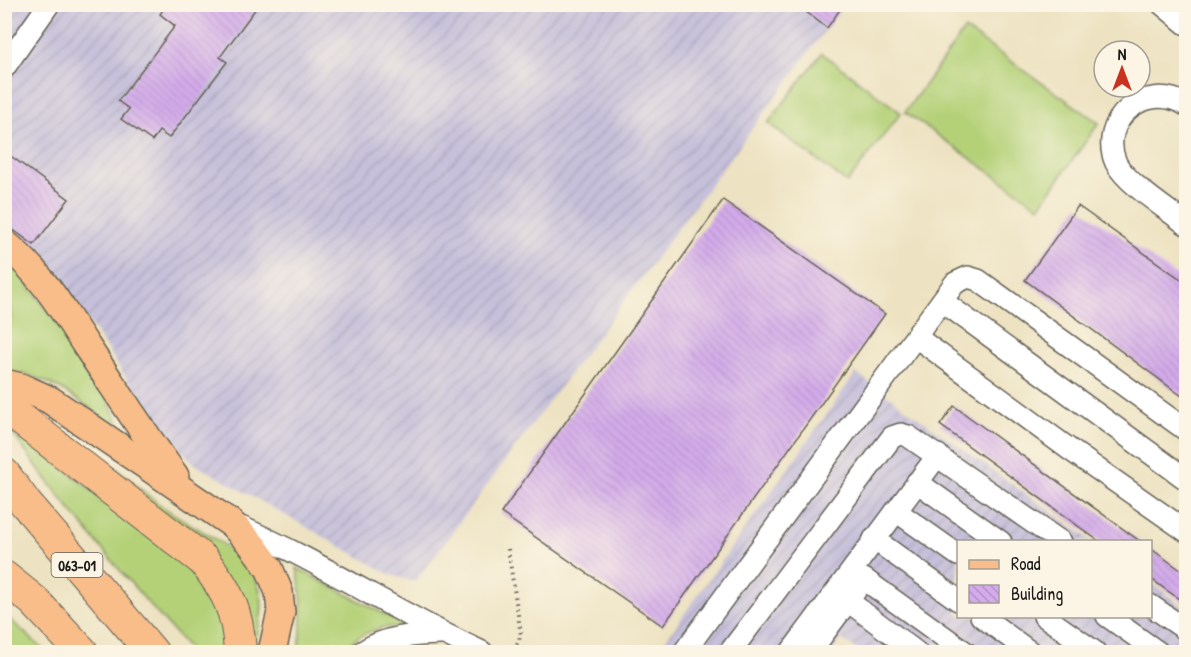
<svg xmlns="http://www.w3.org/2000/svg" width="1191" height="657" font-family="'Patrick Hand',sans-serif">
<style>
.industrial{fill:url(#industrial-furrows)}
.grass{fill:#b4d178;stroke:#68764a;stroke-width:1.5}
.building{fill:url(#building-back-hatch)}
.lines{fill:none;stroke-linecap:round;stroke-linejoin:round}
.minor-casing{stroke:#656156;stroke-width:24}
.major-casing{stroke:#656156;stroke-width:30}
.highway-casing{stroke:#656156;stroke-width:34}
.path{stroke:#656156;stroke-width:4;stroke-dasharray:1.5 4.5;stroke-linecap:butt}
.minor{stroke:#fff;stroke-width:21}
.major{stroke:#f8bd89;stroke-width:27}
.highway{stroke:#f8bd89;stroke-width:32}
.labels{text-anchor:middle;dominant-baseline:central;stroke-width:6;stroke-linejoin:round;paint-order:stroke}
.shield{fill:#fcf5e5;stroke:#5f5d58;stroke-width:1.5}
.shield-label{font-size:15px;font-weight:bold;fill:#1c1c1c}
</style>
<defs>
<pattern id="industrial-furrows" width="10" height="10" patternUnits="userSpaceOnUse" patternTransform="scale(1.5)"><rect width="10" height="10" fill="#c6c0da"/><path d="M-1 1l2-2M0 10L10 0M9 11l2-2" fill="none" stroke="#aaa4ba"/></pattern>
<pattern id="building-back-hatch" width="6" height="6" patternUnits="userSpaceOnUse" patternTransform="scale(1.5)"><rect width="6" height="6" fill="#d3abea"/><path d="M-1 5l2 2M0 0l6 6M5-1l2 2" fill="none" stroke="#b593c8"/></pattern>
</defs>
<rect width="100%" height="100%" fill="#fcf5e5"/>
<filter id="ink" filterUnits="userSpaceOnUse"><feTurbulence type="fractalNoise" baseFrequency=".0167" numOctaves="2"/><feDisplacementMap in="SourceGraphic" scale="12" xChannelSelector="R" yChannelSelector="G"/><feConvolveMatrix kernelMatrix="1 2 1 2 8 2 1 2 1" color-interpolation-filters="sRGB"/></filter>
<filter id="wash" filterUnits="userSpaceOnUse"><feTurbulence type="fractalNoise" baseFrequency=".008" numOctaves="4" result="noise"/><feDisplacementMap in="SourceGraphic" scale="24" xChannelSelector="R" yChannelSelector="G"/><feGaussianBlur stdDeviation="1.35" result="paint"/><feColorMatrix in="noise" values="0 0 0 0 0 0 0 0 0 0 0 0 0 0 0 0 0 1.4 0 .05"/><feComposite in="paint" operator="in"/></filter>
<g filter="url(#wash)">
<rect width="100%" height="100%" fill="#ede2c1"/>
<g class="industrial">
<path d="M 4,5 L 844,5 L 415,582 L 391,575 L 195,464 L 162,432 L 44,254 L 5,223 Z"/>
<path d="M 856,373 L 1092,541 L 958,542 L 958,616 L 1150,616 L 1151,583 L 1186,609 L 1186,652 L 860,652 L 842,639 L 832,652 L 657,652 Z"/>
</g>
<g class="grass">
<path d="M 965,29 L 1099,123 L 1039,207 L 905,112 Z"/>
<path d="M 822,53 L 901,113 L 847,183 L 768,123 Z"/>
<path d="M 4,256 L 12,263 L 99,380 L 123,433 C 87,407 51,374 5,371 L 5,340 L 11,317 L 10,296 L 5,279 Z"/>
<path d="M 5,423 L 194,570 C 212,593 223,623 226,652 L 192,652 C 125,579 62,503 5,423 Z"/>
<path d="M 90,451 C 118,465 138,489 163,507 C 204,536 274,558 260,621 C 258,630 257,640 253,648 L 247,623 L 89,452 Z"/>
<path d="M 297,568 L 407,626 L 405,628 C 381,624 358,633 341,652 L 298,652 C 304,622 303,599 297,568 Z"/>
<path d="M 4,614 L 46,652 L 5,652 Z"/>
</g>
<g id="blocks">
<g class="building">
<path d="M 167,4 L 259,4 L 220,57 L 227,62 L 169,138 L 159,131 L 152,141 L 121,119 L 129,109 L 118,101 L 175,26 L 160,14 Z"/>
<path d="M 796,4 L 844,4 L 827,28 Z"/>
<path d="M 4,151 L 69,199 L 34,245 L 4,223 Z"/>
<path d="M 723,200 L 885,314 L 663,626 L 501,513 Z"/>
<path d="M 1078,206 L 1186,283 L 1186,399 L 1025,280 Z"/>
<path d="M 954,406 L 1141,542 L 1100,542 L 940,425 Z"/>
<path d="M 1150,548 L 1186,574 L 1186,604 L 1150,578 Z"/>
</g>
</g>
</g>
<g filter="url(#ink)">
<use href="#blocks" fill-opacity="0" stroke="#656156" stroke-width="1.5"/>
<g class="lines">
<g class="minor-casing">
<g id="minor">
<path d="M 1162,4 L 1186,24"/>
<path d="M 4,68 L 49,4"/>
<path d="M 1186,105 C 1145,80 1097,121 1116,163 C 1126,183 1167,209 1186,224"/>
<path d="M 942,301 L 1186,479"/>
<path d="M 916,337 L 1069,449 L 1186,531"/>
<path d="M 917,482 L 1001,542"/>
<path d="M 896,511 L 958,555"/>
<path d="M 236,525 C 321,561 398,614 482,652"/>
<path d="M 874,539 L 958,600"/>
<path d="M 848,601 L 916,652"/>
<path d="M 1150,605 L 1186,630"/>
<path d="M 981,616 L 1030,652"/>
<path d="M 1044,616 L 1095,652"/>
<path d="M 1107,616 L 1158,652"/>
<path d="M 362,652 C 386,636 413,635 441,634"/>
<path d="M 684,652 L 955,283 L 968,277 L 978,280 L 1186,430"/>
<path d="M 730,652 L 892,437 L 901,434 L 908,436 L 1061,542"/>
<path d="M 791,652 L 938,455"/>
<path d="M 810,652 L 864,579 L 965,652"/>
</g>
</g>
<g class="major-casing">
<g id="major">
<path d="M 4,243 C 40,271 63,310 87,347 C 116,390 144,434 175,476"/>
<path d="M 4,383 L 21,387 L 50,400 L 232,524 L 253,546 L 269,568 L 279,592 L 281,612 L 272,652"/>
</g>
</g>
<g class="highway-casing">
<g id="highway">
<path d="M 4,406 L 203,560 C 228,591 238,612 240,652"/>
<path d="M 4,474 L 26,504 L 152,652"/>
<path d="M 4,577 L 34,601 L 82,652"/>
</g>
</g>
<path class="path" d="M 508,549 L 521,635 L 513,652"/>
<use href="#minor" class="minor"/>
<use href="#major" class="major"/>
<use href="#highway" class="highway"/>
</g>
</g>
<g class="labels">
<rect class="shield" x="51.5" y="553" width="51" height="24" rx="4.5"/>
<g class="shield-label">
<text x="77" y="565">063-01</text>
</g>
</g>
<rect width="1191" height="657" fill="none" stroke="#fcf5e5" stroke-width="24"/>
<rect x="957" y="540" width="195" height="78" fill="#fcf5e5" stroke="#a29e95" stroke-width="1.5"/>
<rect x="969" y="560" width="30" height="9" fill="#f8bd89" stroke="#a29e95" stroke-width="1.5"/>
<text x="1011" y="570" font-size="18" fill="#1c1c1c">Road</text>
<rect x="969" y="585" width="30" height="18" fill="url(#building-back-hatch)" stroke="#a29e95" stroke-width="1.5"/>
<text x="1011" y="600" font-size="18" fill="#1c1c1c">Building</text>
<g transform="translate(1122 69)"><circle r="28" fill="#fcf5e5" stroke="#a29e95" stroke-width="1.5"/>
<path d="M0-4.5L10 22L0 15L-10 22Z" fill="#c8321e"/>
<text y="-9" font-size="16" font-weight="bold" text-anchor="middle" fill="#1c1c1c">N</text>
</g>
</svg>
